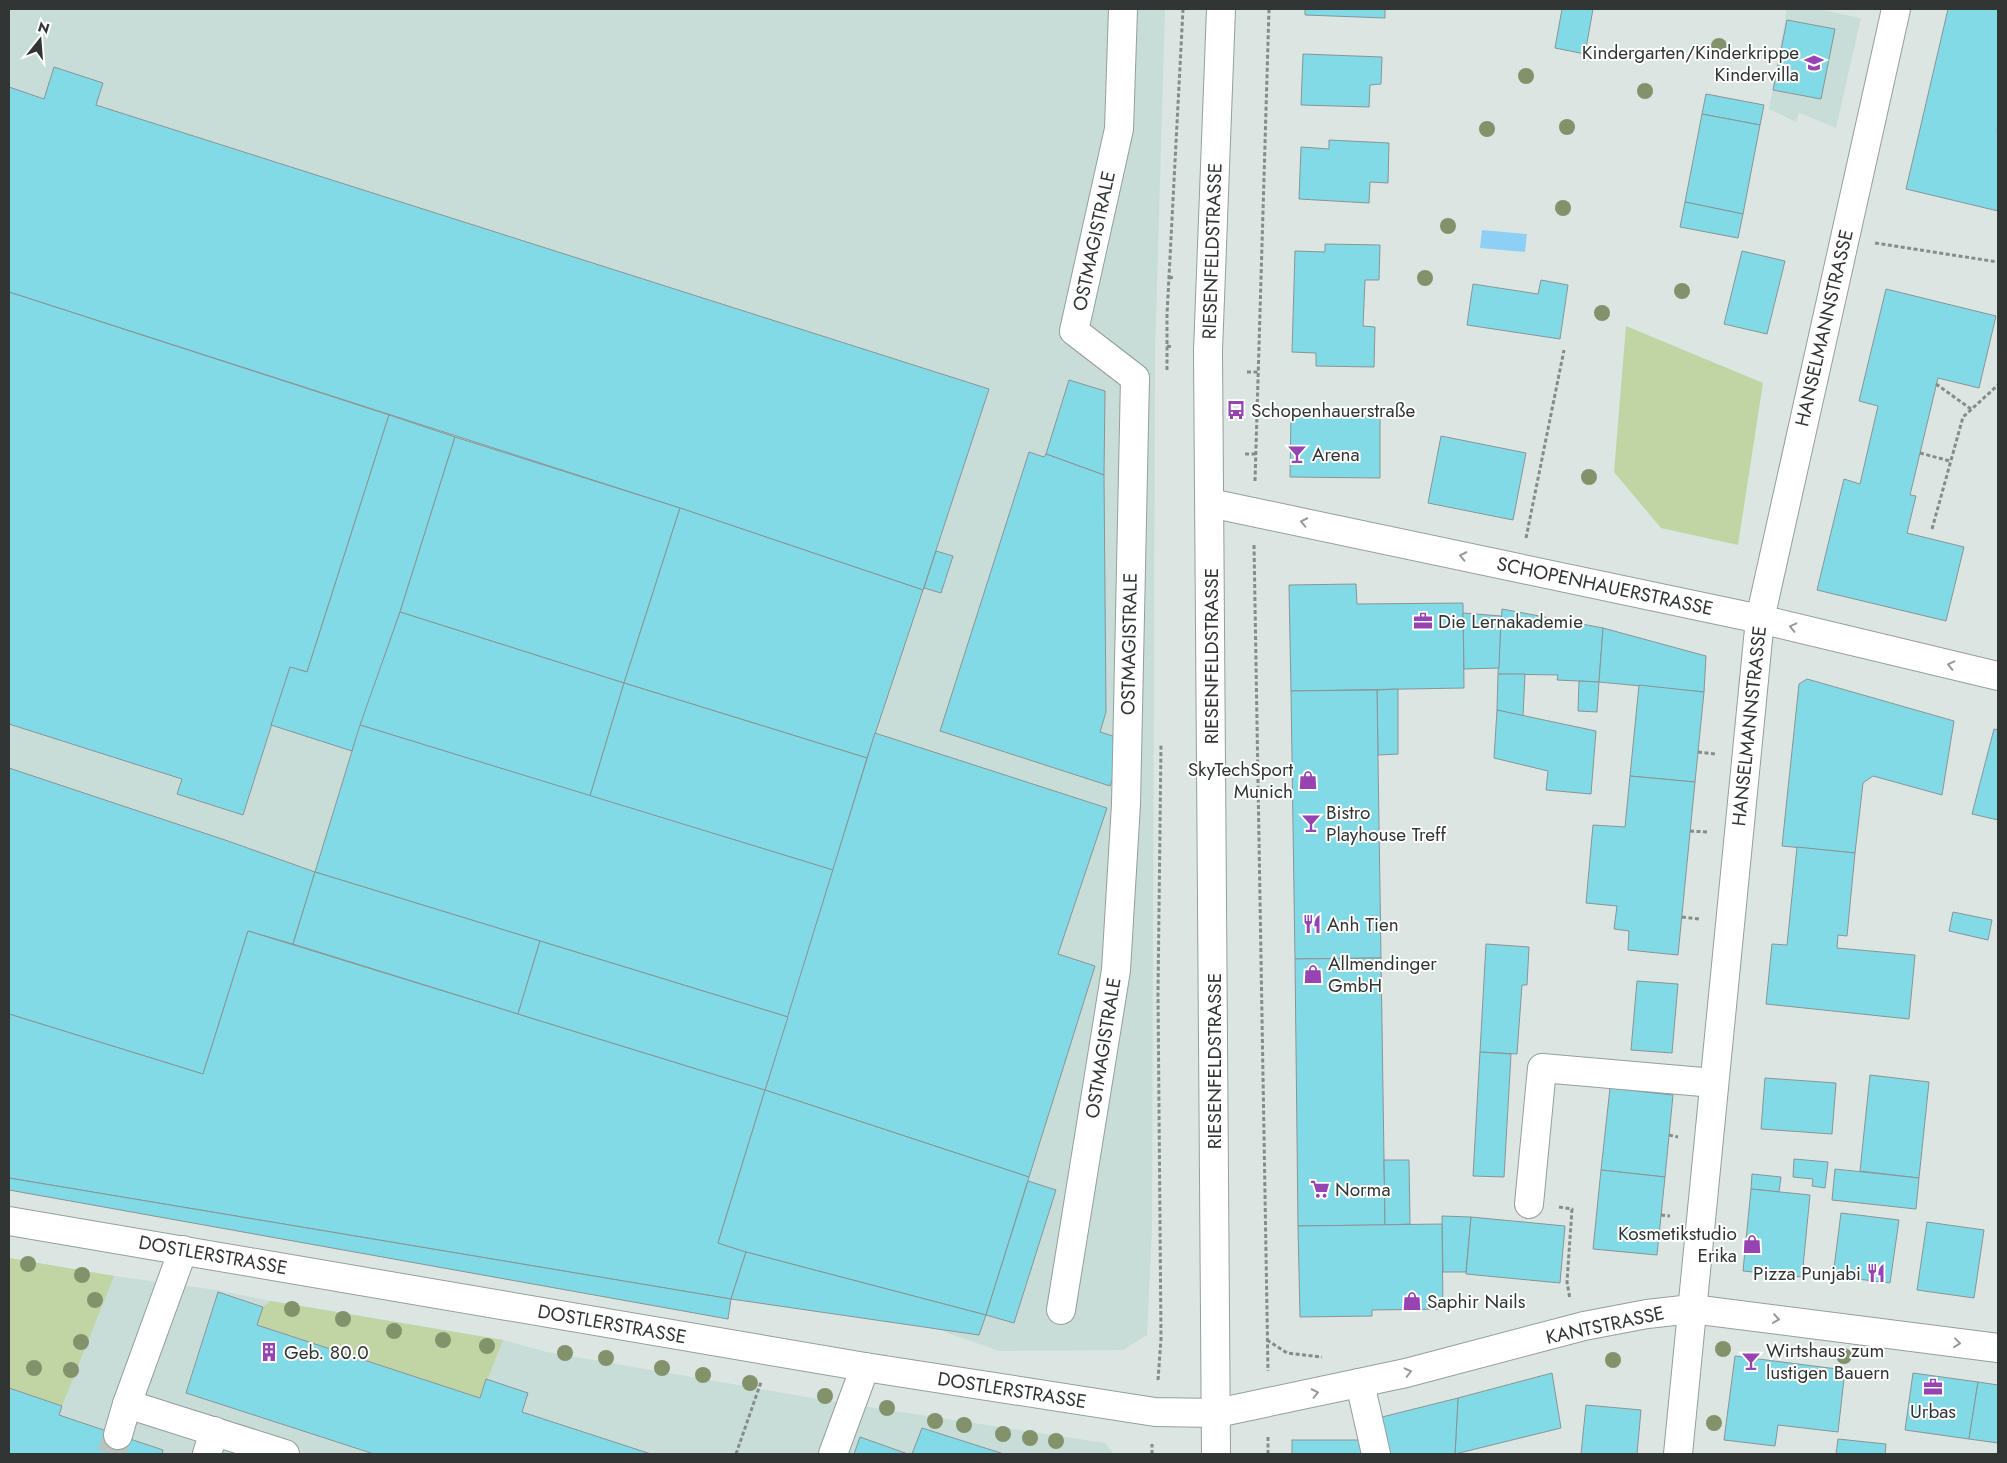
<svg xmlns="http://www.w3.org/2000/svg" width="2007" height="1463" font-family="Jost,sans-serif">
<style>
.built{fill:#c8ddd8}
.green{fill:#c1d4a4}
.water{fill:#8ecff6}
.building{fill:#82dae7;stroke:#8a9496}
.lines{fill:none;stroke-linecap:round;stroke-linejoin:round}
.minor-tunnel{stroke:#b9c3c0;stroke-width:28;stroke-dasharray:28 14;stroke-linecap:butt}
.minor-casing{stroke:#949f9c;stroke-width:30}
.path{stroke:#858d8b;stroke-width:3;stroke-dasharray:4 2.5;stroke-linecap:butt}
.minor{stroke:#fff;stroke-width:28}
.tree{fill:#82926b}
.oneway{stroke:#989a9a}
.labels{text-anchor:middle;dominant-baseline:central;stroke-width:4;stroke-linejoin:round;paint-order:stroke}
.poi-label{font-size:19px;fill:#313534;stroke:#fff;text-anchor:start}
.street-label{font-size:19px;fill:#313534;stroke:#fff}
</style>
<rect width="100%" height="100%" fill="#dbe6e3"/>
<g class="built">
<path d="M 9,9 L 1165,9 L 1155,355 L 1152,1231 L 1147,1335 L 1123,1350 L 999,1351 L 743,1261 L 731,1299 L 728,1319 L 9,1190 Z"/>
<path d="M 1787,9 L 1817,9 L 1861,18 L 1836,128 L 1799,113 L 1796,122 L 1769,109 Z"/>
<path d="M 9,1258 L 114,1276 L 217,1290 L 271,1301 L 503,1340 L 547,1352 L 836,1402 L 1105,1443 L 1114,1454 L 9,1454 Z"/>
</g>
<g class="green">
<path d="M 1626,326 L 1763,383 L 1738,545 L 1661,528 L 1614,472 Z"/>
<path d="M 9,1258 L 114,1276 L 62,1406 L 9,1388 Z"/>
<path d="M 271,1301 L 503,1340 L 480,1398 L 257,1325 L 263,1307 Z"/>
</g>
<path class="water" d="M 1482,230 L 1527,234 L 1525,252 L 1480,248 Z"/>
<g class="building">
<path d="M 1305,9 L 1385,9 L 1385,18 L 1305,15 Z"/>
<path d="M 1562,9 L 1593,9 L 1585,54 L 1555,48 Z"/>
<path d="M 1948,9 L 1998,9 L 1998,124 L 1997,131 L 1998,132 L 1998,211 L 1906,189 Z"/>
<path d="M 1787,20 L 1835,29 L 1821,99 L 1773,90 Z"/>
<path d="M 1303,54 L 1382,57 L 1381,84 L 1370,85 L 1369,107 L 1301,105 Z"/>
<path d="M 54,67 L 103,83 L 96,105 L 989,389 L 923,590 L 680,508 L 9,292 L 9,87 L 44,99 Z"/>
<path d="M 1706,94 L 1764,105 L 1760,125 L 1702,114 Z"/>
<path d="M 1702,114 L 1760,125 L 1743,214 L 1685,202 Z"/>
<path d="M 1329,140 L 1389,143 L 1388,183 L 1370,182 L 1369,203 L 1299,199 L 1301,147 L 1329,149 Z"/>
<path d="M 1685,202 L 1743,214 L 1738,238 L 1680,227 Z"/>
<path d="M 1325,244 L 1380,245 L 1379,280 L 1365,280 L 1363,326 L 1375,327 L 1374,367 L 1316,366 L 1316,353 L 1292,352 L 1295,251 L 1325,252 Z"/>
<path d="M 1742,251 L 1785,261 L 1767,334 L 1724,324 Z"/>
<path d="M 1541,280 L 1568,285 L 1560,339 L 1467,325 L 1473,284 L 1538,294 Z"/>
<path d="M 1886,289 L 1996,316 L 1979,388 L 1938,378 L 1910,495 L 1916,496 L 1907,533 L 1964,547 L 1946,621 L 1817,590 L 1844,479 L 1860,484 L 1878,406 L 1859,401 Z"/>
<path d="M 9,292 L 389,415 L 307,672 L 290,667 L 243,815 L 177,794 L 182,779 L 9,724 Z"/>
<path d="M 1069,380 L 1105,391 L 1104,475 L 1046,454 Z"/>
<path d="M 389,415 L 455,437 L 400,612 L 352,751 L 271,725 L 290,667 L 307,672 Z"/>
<path d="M 1291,415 L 1380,416 L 1380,478 L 1290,477 Z"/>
<path d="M 1441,436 L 1526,453 L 1513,520 L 1428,503 Z"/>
<path d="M 455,437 L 680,508 L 624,683 L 400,612 Z"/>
<path d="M 1029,452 L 1044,457 L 1046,454 L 1104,475 L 1106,712 L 1100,732 L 1113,736 L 1115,772 L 1110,786 L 940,731 Z"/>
<path d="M 680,508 L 923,590 L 867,758 L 624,683 Z"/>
<path d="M 936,551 L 953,556 L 941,593 L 924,588 Z"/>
<path d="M 1356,584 L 1357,604 L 1463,603 L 1464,688 L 1291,691 L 1289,585 Z"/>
<path d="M 1502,609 L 1603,628 L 1599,682 L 1557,680 L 1558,675 L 1498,674 Z"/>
<path d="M 400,612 L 624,683 L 590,796 L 360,725 Z"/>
<path d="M 1463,613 L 1501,616 L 1499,668 L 1464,669 Z"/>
<path d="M 1603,628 L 1706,656 L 1704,692 L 1599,682 Z"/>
<path d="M 1498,674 L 1525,674 L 1523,716 L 1497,710 Z"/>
<path d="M 1807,679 L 1954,721 L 1942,795 L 1873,776 L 1863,783 L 1855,853 L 1782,846 L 1799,684 Z"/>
<path d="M 1579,681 L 1599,682 L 1597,712 L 1578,711 Z"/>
<path d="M 624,683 L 867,758 L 833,870 L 590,796 Z"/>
<path d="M 1639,685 L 1704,692 L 1695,782 L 1630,776 Z"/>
<path d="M 1398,689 L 1398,754 L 1378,755 L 1377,690 Z"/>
<path d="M 1377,690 L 1381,958 L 1295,959 L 1291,691 Z"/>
<path d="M 1497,710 L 1596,731 L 1591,794 L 1546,790 L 1548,771 L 1494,758 Z"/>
<path d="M 360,725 L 833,870 L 788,1017 L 315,872 Z"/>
<path d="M 1994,729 L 1998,730 L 1998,820 L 1972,814 Z"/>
<path d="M 875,733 L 1107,808 L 1058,954 L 1095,966 L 1029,1177 L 765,1090 Z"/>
<path d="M 9,768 L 228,841 L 315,872 L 293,944 L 248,931 L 203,1074 L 9,1014 Z"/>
<path d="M 1630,776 L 1695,782 L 1678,955 L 1628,950 L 1629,931 L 1614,929 L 1617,906 L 1586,903 L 1593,825 L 1625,827 Z"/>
<path d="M 1797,847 L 1855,853 L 1847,936 L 1838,935 L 1837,948 L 1915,955 L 1909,1019 L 1766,1004 L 1772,944 L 1787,945 Z"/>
<path d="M 315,872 L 540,941 L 518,1014 L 293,944 Z"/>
<path d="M 1953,912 L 1992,920 L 1988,940 L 1949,931 Z"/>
<path d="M 248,931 L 765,1090 L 718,1243 L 746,1252 L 731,1299 L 9,1178 L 9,1014 L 203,1074 Z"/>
<path d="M 540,941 L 788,1017 L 765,1090 L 518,1014 Z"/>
<path d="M 1486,944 L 1529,947 L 1527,985 L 1522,985 L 1517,1054 L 1480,1052 Z"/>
<path d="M 1381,958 L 1385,1225 L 1298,1226 L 1295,959 Z"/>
<path d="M 1637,981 L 1678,984 L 1672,1053 L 1631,1050 Z"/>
<path d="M 1480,1052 L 1511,1054 L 1504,1177 L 1473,1176 Z"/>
<path d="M 1870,1075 L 1929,1082 L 1919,1178 L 1860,1171 Z"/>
<path d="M 1765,1078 L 1836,1083 L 1832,1134 L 1761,1129 Z"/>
<path d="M 1610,1088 L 1673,1095 L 1665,1177 L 1601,1170 Z"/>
<path d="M 765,1090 L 1029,1177 L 986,1315 L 746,1252 L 718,1243 Z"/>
<path d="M 1794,1159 L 1828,1162 L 1825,1188 L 1812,1186 L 1813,1179 L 1793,1177 Z"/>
<path d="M 1384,1160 L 1409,1160 L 1410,1224 L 1385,1225 Z"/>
<path d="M 1835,1169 L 1919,1178 L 1916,1209 L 1832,1200 Z"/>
<path d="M 1601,1170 L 1665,1177 L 1657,1255 L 1593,1249 Z"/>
<path d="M 1752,1174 L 1781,1177 L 1779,1192 L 1751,1189 Z"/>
<path d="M 9,1178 L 731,1299 L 728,1319 L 9,1190 Z"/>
<path d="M 1028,1181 L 1056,1190 L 1014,1323 L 986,1315 Z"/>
<path d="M 1751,1189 L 1810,1195 L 1802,1277 L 1743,1271 Z"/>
<path d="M 1841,1213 L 1899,1220 L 1890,1283 L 1833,1276 Z"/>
<path d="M 1442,1216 L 1471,1217 L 1466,1272 L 1443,1272 Z"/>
<path d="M 1471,1217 L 1565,1226 L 1560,1283 L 1466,1274 Z"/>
<path d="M 1927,1222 L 1984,1230 L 1974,1298 L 1917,1290 Z"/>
<path d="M 1442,1224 L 1443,1309 L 1372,1310 L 1372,1316 L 1300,1317 L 1298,1226 Z"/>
<path d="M 746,1252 L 986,1315 L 979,1335 L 731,1299 Z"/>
<path d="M 218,1292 L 263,1307 L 257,1325 L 480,1398 L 486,1379 L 528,1393 L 522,1412 L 651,1454 L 374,1454 L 186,1393 Z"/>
<path d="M 1735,1356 L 1845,1370 L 1838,1432 L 1778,1425 L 1775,1446 L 1724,1440 Z"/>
<path d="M 1552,1373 L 1561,1428 L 1455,1454 L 1458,1398 Z"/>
<path d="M 1913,1373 L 1978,1382 L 1969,1439 L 1905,1430 Z"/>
<path d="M 1978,1382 L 1998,1385 L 1998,1443 L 1969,1439 Z"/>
<path d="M 9,1388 L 62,1406 L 59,1415 L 163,1450 L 162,1454 L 9,1454 Z"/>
<path d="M 1458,1398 L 1455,1454 L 1387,1454 L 1378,1418 Z"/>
<path d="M 1586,1405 L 1641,1410 L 1637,1454 L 1581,1454 Z"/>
<path d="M 922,1428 L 1004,1454 L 912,1454 Z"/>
<path d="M 860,1437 L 908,1454 L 854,1454 Z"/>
<path d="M 1838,1439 L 1886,1444 L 1885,1454 L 1836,1454 Z"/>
<rect x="1292" y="1440" width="69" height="14"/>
</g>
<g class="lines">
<path class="minor-tunnel" d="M 111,1454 L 118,1435"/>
<g class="minor-casing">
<g id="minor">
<path d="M 1210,503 L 1760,619 L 1998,676"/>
<path d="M 1529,1204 L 1542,1068 L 1714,1083"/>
<path d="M 9,1221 L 865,1367 L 1155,1412 L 1217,1413 L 1406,1373 L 1584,1326 L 1647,1314 L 1692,1309 L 1998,1348"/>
<path d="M 183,1250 L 127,1404 L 285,1454"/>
<path d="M 1061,1310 L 1116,970 L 1126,804 L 1135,378 L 1074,331 L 1119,129 L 1123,9"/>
<path d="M 1360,1383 L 1376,1454"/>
<path d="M 118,1435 L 127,1404"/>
<path d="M 207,1454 L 214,1431"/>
<path d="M 833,1454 L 865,1367"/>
<path d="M 1216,1454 L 1208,351 L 1221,9"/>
<path d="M 1678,1454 L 1760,619 L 1896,9"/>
</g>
</g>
<g class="path">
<path d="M 1875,243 L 1998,262"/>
<path d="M 1169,278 L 1175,277"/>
<path d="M 1167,346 L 1173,347"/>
<path d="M 1167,370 L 1167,315 L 1183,9"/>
<path d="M 1247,372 L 1258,372"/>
<path d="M 1936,384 L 1971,409"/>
<path d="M 1920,453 L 1950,461"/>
<path d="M 1245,454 L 1256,454"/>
<path d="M 1255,481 L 1269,9"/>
<path d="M 1932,529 L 1963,417 L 1998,385"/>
<path d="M 1526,538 L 1564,350"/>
<path d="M 1254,545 L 1268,1371"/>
<path d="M 1698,752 L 1715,754"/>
<path d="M 1690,831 L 1707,832"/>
<path d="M 1682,917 L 1699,919"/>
<path d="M 1669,1135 L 1678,1137"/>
<path d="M 1559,1207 L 1572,1209 L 1567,1282 L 1570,1299"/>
<path d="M 1661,1215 L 1670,1216"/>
<path d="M 1267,1340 L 1287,1353 L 1322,1357"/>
<path d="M 1158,1380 L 1161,1339 L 1158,994 L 1161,744"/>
<path d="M 736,1454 L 761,1382"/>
<path d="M 1152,1454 L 1152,1444"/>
<path d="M 1268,1454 L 1268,1435"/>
</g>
<use href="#minor" class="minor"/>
</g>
<g class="tree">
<circle cx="1719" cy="46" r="8"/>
<circle cx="1526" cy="76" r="8"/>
<circle cx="1645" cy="91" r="8"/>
<circle cx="1567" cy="127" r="8"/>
<circle cx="1487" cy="129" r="8"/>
<circle cx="1563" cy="208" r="8"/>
<circle cx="1448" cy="226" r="8"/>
<circle cx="1425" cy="278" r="8"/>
<circle cx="1682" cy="291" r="8"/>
<circle cx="1602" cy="313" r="8"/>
<circle cx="1589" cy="477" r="8"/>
<circle cx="28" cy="1264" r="8"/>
<circle cx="82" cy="1275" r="8"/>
<circle cx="95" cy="1300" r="8"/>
<circle cx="292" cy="1309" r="8"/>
<circle cx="343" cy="1319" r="8"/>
<circle cx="394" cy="1331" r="8"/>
<circle cx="443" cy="1340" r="8"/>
<circle cx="81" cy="1342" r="8"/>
<circle cx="487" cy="1346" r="8"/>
<circle cx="1723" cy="1349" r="8"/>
<circle cx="565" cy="1353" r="8"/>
<circle cx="1844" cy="1356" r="8"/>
<circle cx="606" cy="1358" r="8"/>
<circle cx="1613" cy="1360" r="8"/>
<circle cx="34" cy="1368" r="8"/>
<circle cx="662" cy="1368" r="8"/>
<circle cx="71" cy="1370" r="8"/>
<circle cx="703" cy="1375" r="8"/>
<circle cx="750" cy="1383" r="8"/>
<circle cx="825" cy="1396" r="8"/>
<circle cx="887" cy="1408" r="8"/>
<circle cx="935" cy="1421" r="8"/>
<circle cx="1714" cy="1423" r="8"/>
<circle cx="964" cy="1425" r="8"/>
<circle cx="1003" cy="1434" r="8"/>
<circle cx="1030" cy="1438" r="8"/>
<circle cx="1056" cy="1441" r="8"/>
</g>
<defs><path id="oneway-chevron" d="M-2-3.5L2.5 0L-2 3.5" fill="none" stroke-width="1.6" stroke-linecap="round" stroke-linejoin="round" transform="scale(1.25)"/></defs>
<g class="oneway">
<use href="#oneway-chevron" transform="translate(1304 522) rotate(-168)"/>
<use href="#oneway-chevron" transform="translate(1463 556) rotate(-168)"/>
<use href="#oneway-chevron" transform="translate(1793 627) rotate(-167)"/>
<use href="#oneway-chevron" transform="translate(1951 665) rotate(-167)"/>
<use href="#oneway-chevron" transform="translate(1776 1319) rotate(8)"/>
<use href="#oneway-chevron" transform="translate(1957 1343) rotate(7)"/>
<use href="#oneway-chevron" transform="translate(1408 1372) rotate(-14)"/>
<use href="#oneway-chevron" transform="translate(1315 1393) rotate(-12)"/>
</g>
<defs>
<g id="school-bare" transform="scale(1.5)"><path d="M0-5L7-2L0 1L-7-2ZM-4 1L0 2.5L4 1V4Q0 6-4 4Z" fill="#9743b2" stroke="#fff" stroke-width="2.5" paint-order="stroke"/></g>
<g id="bus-bare" transform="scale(1.5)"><path d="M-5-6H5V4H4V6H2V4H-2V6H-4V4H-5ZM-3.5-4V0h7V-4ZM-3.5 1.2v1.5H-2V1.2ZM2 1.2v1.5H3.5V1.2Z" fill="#9743b2" stroke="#fff" stroke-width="2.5" paint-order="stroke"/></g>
<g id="bar-bare" transform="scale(1.5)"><path d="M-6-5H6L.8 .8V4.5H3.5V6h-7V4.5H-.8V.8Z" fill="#9743b2" stroke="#fff" stroke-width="2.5" paint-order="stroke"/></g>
<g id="office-bare" transform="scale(1.5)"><path d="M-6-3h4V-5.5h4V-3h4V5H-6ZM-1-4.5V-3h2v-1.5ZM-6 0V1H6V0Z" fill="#9743b2" stroke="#fff" stroke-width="2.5" paint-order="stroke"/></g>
<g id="shop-bare" transform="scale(1.5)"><path d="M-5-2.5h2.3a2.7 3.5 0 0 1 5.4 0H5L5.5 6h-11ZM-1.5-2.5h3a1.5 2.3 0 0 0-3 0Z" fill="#9743b2" stroke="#fff" stroke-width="2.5" paint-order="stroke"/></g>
<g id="restaurant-bare" transform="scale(1.5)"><path d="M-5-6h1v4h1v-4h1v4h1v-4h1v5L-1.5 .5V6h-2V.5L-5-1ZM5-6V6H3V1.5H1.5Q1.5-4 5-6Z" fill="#9743b2" stroke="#fff" stroke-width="2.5" paint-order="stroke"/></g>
<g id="supermarket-bare" transform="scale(1.5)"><path d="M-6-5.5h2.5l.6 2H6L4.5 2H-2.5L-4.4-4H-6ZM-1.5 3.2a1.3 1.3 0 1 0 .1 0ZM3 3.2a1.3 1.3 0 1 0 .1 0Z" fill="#9743b2" stroke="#fff" stroke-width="2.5" paint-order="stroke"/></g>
<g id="building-bare" transform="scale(1.5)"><path d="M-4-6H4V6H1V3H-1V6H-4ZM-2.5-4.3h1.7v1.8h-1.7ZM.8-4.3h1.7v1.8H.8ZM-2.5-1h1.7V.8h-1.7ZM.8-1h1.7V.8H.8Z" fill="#9743b2" stroke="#fff" stroke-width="2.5" paint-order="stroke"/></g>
</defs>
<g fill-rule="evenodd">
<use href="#school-bare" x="1814" y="63"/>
<use href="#bus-bare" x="1236" y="410"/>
<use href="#bar-bare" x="1297" y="454"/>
<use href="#office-bare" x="1423" y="621"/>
<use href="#shop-bare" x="1308" y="780"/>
<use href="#bar-bare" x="1311" y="823"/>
<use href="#restaurant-bare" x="1312" y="924"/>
<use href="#shop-bare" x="1313" y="974"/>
<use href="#supermarket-bare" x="1320" y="1189"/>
<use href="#shop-bare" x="1752" y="1244"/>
<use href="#restaurant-bare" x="1876" y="1273"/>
<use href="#shop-bare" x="1412" y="1301"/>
<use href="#building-bare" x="269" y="1352"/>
<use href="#bar-bare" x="1751" y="1361"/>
<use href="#office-bare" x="1933" y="1387"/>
</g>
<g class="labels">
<g class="poi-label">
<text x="1799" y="52" text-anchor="end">Kindergarten/Kinderkrippe<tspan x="1799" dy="22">Kindervilla</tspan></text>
<text x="1251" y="410">Schopenhauerstraße</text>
<text x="1312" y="454">Arena</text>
<text x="1438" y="621">Die Lernakademie</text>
<text x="1293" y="769" text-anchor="end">SkyTechSport<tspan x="1293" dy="22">Munich</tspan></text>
<text x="1326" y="812">Bistro<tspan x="1326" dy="22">Playhouse Treff</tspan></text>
<text x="1327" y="924">Anh Tien</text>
<text x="1328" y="963">Allmendinger<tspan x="1328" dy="22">GmbH</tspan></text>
<text x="1335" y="1189">Norma</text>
<text x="1737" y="1233" text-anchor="end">Kosmetikstudio<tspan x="1737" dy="22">Erika</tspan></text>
<text x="1861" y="1273" text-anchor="end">Pizza Punjabi</text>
<text x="1427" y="1301">Saphir Nails</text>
<text x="1766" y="1350">Wirtshaus zum<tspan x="1766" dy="22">lustigen Bauern</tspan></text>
<text x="284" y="1352">Geb. 80.0</text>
<text x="1933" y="1411" text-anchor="middle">Urbas</text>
</g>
<g class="street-label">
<text transform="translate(1094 241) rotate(-78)">OSTMAGISTRALE</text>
<text transform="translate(1212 251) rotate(-88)">RIESENFELDSTRASSE</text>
<text transform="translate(1824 328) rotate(-77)">HANSELMANNSTRASSE</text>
<text transform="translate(1605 586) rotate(12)">SCHOPENHAUERSTRASSE</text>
<text transform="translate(1129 644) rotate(-89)">OSTMAGISTRALE</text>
<text transform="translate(1211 656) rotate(-90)">RIESENFELDSTRASSE</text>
<text transform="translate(1749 726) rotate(-84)">HANSELMANNSTRASSE</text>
<text transform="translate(1103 1048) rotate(-81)">OSTMAGISTRALE</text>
<text transform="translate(1214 1061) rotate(-90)">RIESENFELDSTRASSE</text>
<text transform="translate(213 1255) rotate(10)">DOSTLERSTRASSE</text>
<text transform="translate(612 1324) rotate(10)">DOSTLERSTRASSE</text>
<text transform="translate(1605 1325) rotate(-12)">KANTSTRASSE</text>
<text transform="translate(1012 1390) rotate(9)">DOSTLERSTRASSE</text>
</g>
</g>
<rect width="2007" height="1463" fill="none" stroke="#313534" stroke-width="20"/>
<g transform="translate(40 40) rotate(17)" stroke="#ffffff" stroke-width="4" paint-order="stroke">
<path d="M0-4L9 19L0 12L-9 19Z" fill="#313534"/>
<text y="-8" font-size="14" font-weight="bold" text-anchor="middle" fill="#313534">N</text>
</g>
</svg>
